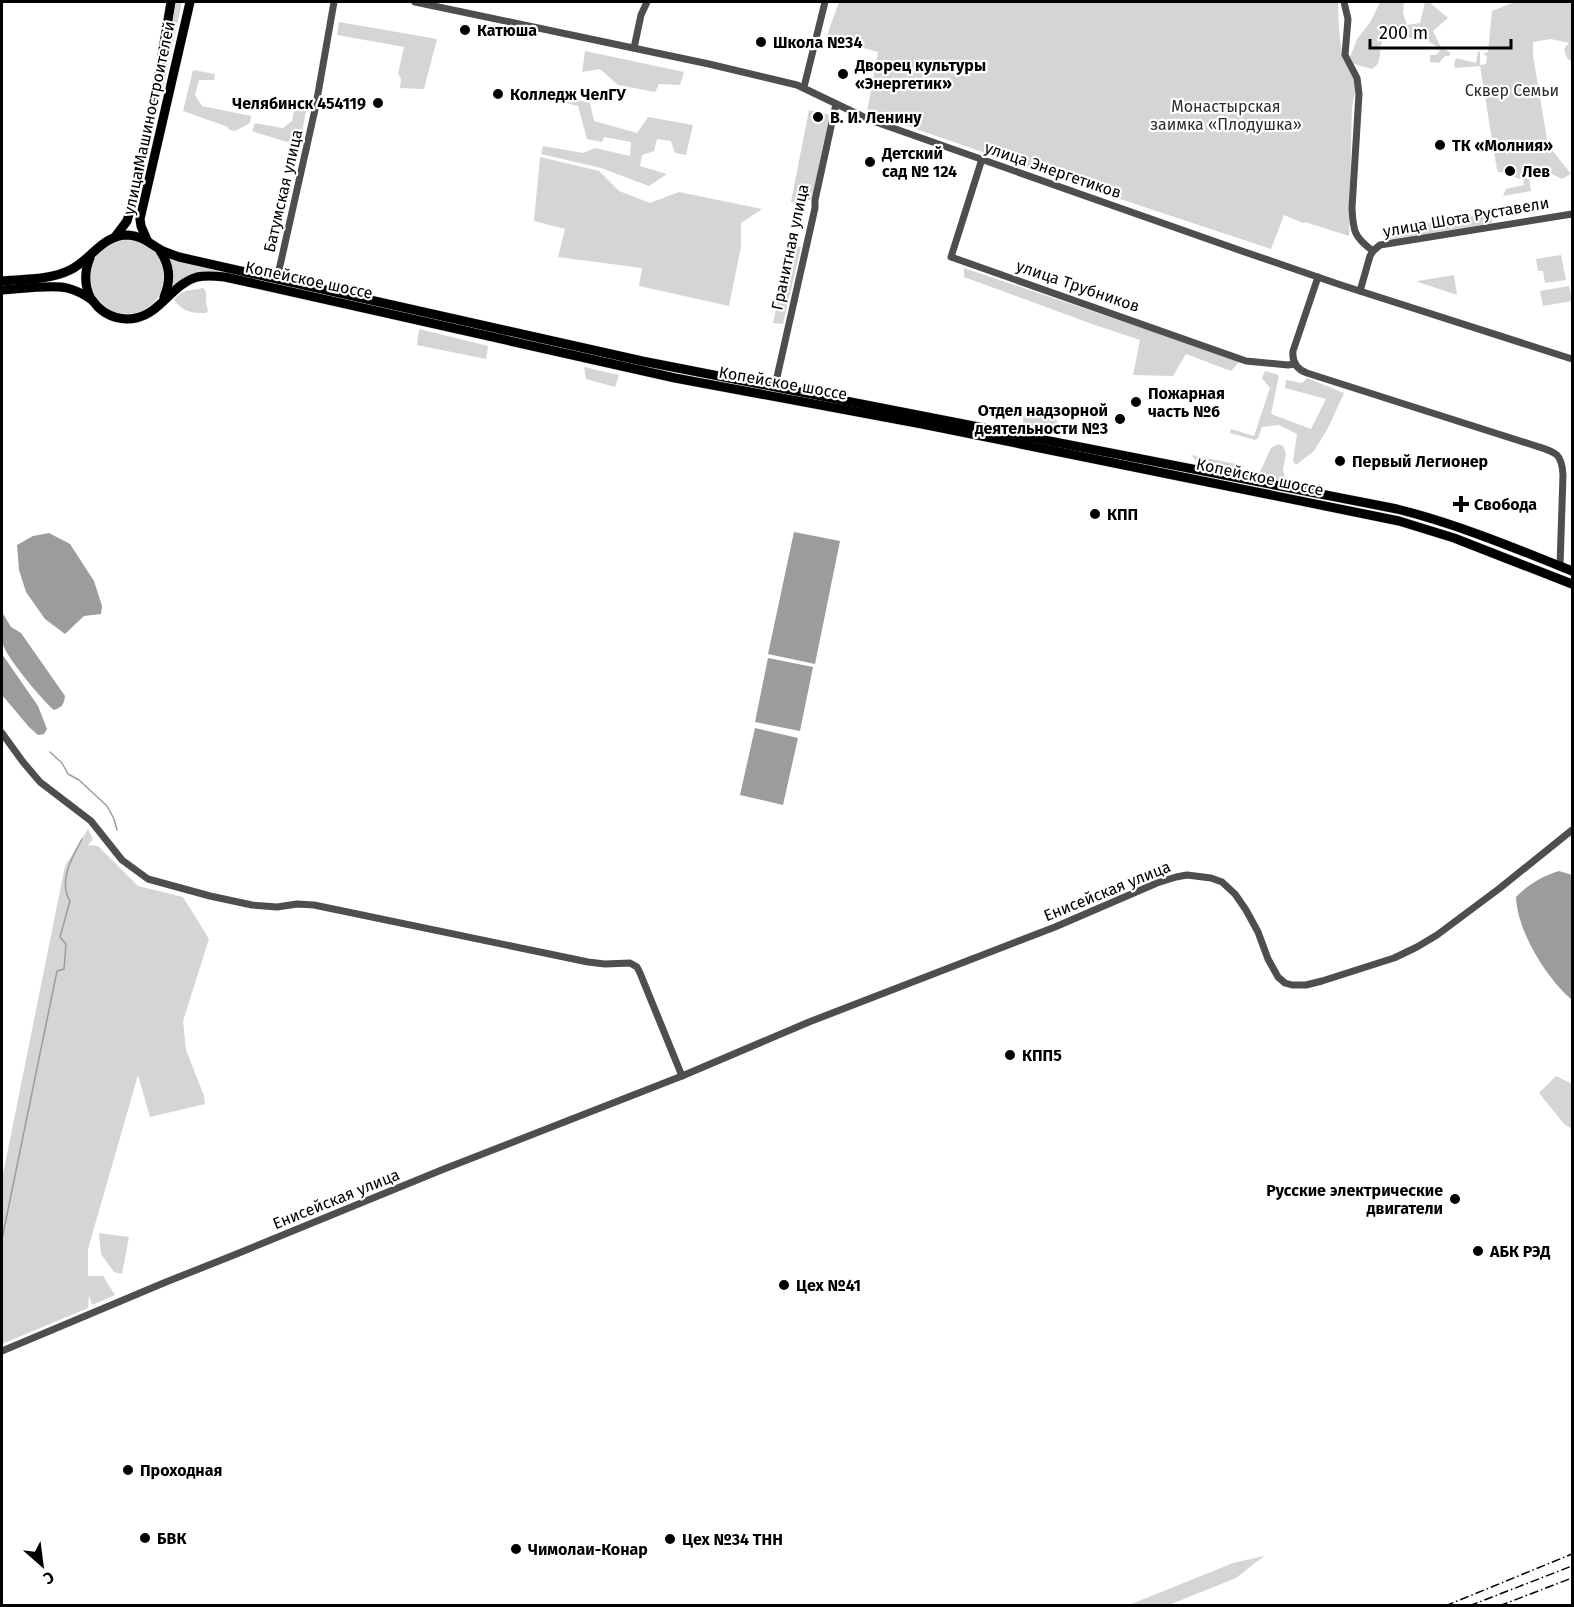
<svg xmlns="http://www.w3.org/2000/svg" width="1574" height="1607" font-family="'Fira Sans',sans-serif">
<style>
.green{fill:#d5d5d5}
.water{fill:#9c9c9c}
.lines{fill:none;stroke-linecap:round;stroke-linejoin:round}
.stream{stroke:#9c9c9c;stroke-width:1.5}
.major-casing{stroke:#dbdbdb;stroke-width:10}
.minor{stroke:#4e4e4e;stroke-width:7}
.major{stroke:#000;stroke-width:9}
.rail{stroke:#000;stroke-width:1.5;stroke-dasharray:9 3 1.5 3;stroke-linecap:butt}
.poi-dot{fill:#000;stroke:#fff;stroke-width:2}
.labels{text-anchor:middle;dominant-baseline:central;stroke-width:4.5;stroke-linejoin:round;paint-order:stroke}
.poi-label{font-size:16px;font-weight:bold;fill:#000;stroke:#fff;text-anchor:start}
.park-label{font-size:16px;fill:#2c2c2c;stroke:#fff}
.street-label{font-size:16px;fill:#000;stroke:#fff}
</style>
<rect width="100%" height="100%" fill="#fff"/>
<g class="green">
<path d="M 176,2 L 182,2 L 162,94 L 159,93 Z"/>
<path d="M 839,2 L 1338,2 L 1339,32 L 1343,59 L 1357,83 L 1352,107 L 1349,236 L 1305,222 L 1303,223 L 1284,215 L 1271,249 L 1075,184 L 867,112 L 878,52 L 826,38 Z"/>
<path d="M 1380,2 L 1404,2 L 1403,13 L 1407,25 L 1420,23 L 1425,2 L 1429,2 L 1448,18 L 1433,31 L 1442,49 L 1443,48 L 1451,53 L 1449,56 L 1445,56 L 1439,63 L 1430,62 L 1430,55 L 1436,55 L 1441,49 L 1417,35 L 1414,35 L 1413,39 L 1389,28 C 1387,32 1384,37 1382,42 C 1378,52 1383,63 1372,69 L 1354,64 L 1350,57 L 1357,39 L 1371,21 Z"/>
<path d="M 1515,2 L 1572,2 L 1572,62 L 1567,58 L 1564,49 L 1569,43 L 1551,39 L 1533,42 L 1533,55 L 1548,145 L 1571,174 L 1562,179 L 1542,169 L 1532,170 L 1529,178 L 1531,191 L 1503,196 L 1506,189 L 1524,185 L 1523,176 L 1521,176 L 1520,179 L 1506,174 L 1509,173 L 1498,172 L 1496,166 L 1498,164 L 1496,164 L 1480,66 L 1455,68 L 1454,65 L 1456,58 L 1476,63 L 1478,51 L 1480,52 L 1480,65 L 1486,64 L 1487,57 L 1483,53 L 1488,52 L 1492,11 Z"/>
<path d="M 339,22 L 437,39 L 424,89 L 400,88 L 401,78 L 398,74 L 404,47 L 337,35 Z"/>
<path d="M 585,51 L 684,72 L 680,85 L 659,84 L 655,92 L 618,85 L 600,69 L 582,72 Z"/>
<path d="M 193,70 L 215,74 L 214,80 L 199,80 L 195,95 L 202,106 L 251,116 L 250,123 L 235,131 L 229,130 L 228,127 L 183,111 Z"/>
<path d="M 556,94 L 590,103 L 594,121 L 637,133 L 648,117 L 693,125 L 686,155 L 675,153 L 671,141 L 657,139 L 654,151 L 642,155 L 640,166 L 667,174 L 649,186 L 601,168 L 541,154 L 543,146 L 583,153 L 595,148 L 630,156 L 631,142 L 604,137 L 602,142 L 587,139 L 578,106 L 554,100 Z"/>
<path d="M 295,104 L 306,111 L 302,133 L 287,142 L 252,131 L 255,123 L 283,128 L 292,121 Z"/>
<path d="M 809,110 L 830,115 L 812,198 L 803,204 L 791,202 Z"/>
<path d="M 540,157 L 599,171 L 619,191 L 650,203 L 679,192 L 762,209 L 741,223 L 741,247 L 729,306 L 639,286 L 642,268 L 558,257 L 565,229 L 534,221 Z"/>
<path d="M 1490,213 L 1491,214 L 1492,223 L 1387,240 L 1382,234 L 1382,231 Z"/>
<circle cx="127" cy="277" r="37"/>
<path d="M 790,245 L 801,247 L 783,324 L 773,323 Z"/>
<path d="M 1561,255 L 1566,280 L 1545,283 L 1543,271 L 1538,271 L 1536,259 Z"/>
<path d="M 168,258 L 225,271 L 224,273 L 170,289 Z"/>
<path d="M 964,268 L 1240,361 L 1231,371 L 1186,354 L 1173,376 L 1133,375 L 1140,340 L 1092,324 L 964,277 Z"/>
<path d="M 1454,275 L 1457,295 L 1418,282 L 1418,281 Z"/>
<path d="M 1569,286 L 1572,301 L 1543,306 L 1540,291 Z"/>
<path d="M 203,288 C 209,293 205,298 206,304 C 206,306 208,308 208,311 L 206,313 C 190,313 184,312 174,300 C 183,288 190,291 203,288 Z"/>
<path d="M 419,329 L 488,346 L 486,359 L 417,345 Z"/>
<path d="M 584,367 L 619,375 L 615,387 L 586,379 Z"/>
<path d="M 1265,371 L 1279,375 L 1271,414 L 1311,429 L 1326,399 L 1285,388 L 1286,380 L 1302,383 L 1307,378 L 1344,393 L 1328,428 L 1314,451 L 1296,465 L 1293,461 L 1297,434 L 1279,425 L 1262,427 L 1258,438 L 1255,440 L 1230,433 L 1231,429 L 1254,436 L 1270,388 L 1262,378 Z"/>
<path d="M 1028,411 L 1054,416 L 1059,425 L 1056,435 L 1023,429 L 1023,416 Z"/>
<path d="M 1278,444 L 1283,446 L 1286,454 L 1283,469 L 1285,479 L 1283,482 L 1261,477 L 1259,474 L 1271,448 Z"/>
<path d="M 1191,455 L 1236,464 L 1239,465 L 1239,467 L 1235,472 L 1201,466 Z"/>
<path d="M 88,829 L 93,839 L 88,845 L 98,846 L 138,886 L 183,897 L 209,939 L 183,1021 L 186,1050 L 204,1096 L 205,1104 L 150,1117 L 138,1075 L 88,1249 L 88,1276 L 103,1276 L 115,1295 L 92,1305 L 89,1295 L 88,1308 L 2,1344 L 2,1179 L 65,866 Z"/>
<path d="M 1556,1076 L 1572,1084 L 1572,1129 L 1564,1124 L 1539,1093 Z"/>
<path d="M 99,1233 L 129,1237 L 122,1274 L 114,1272 L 101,1254 Z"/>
<path d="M 1264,1556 L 1236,1578 L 1169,1605 L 1129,1605 L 1233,1563 Z"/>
</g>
<g class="water">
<path d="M 794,532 L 840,541 L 815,664 L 768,654 Z"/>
<path d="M 49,533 L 70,544 L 94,581 L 102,606 L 101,614 L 84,616 L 65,634 L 45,619 L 26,592 L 19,570 L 17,545 L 33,536 Z"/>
<path d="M 2,612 L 11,627 L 21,633 L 65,696 C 64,705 62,707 54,710 C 43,701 3,654 2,641 C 0,632 1,622 2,612 Z"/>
<path d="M 2,654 L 38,706 L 47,729 L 44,734 L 38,735 L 29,727 L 2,695 Z"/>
<path d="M 768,658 L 813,667 L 800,731 L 755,722 Z"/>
<path d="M 755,728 L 798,738 L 783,805 L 740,795 Z"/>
<path d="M 1559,871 L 1572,875 L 1572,1000 C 1547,979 1517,931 1516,897 C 1527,885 1543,876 1559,871 Z"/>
</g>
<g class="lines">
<g class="stream">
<path d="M 50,752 L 62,763 L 68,774 L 79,780 L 107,806 L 114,819 L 117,830"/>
<path d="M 2,1239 L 57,971 L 64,969 L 66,944 L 60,937 L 70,901 C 58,882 72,857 82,839"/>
</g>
<g class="major-casing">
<g id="major">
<path d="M 115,237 L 127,221 L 131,207 L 155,97 L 171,2"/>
<path d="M 147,240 L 141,226 L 140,219 L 190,2"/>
<path d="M 160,251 C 170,265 171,281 164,297"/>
<path d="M 90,258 C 84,272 84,285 91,299"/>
<path d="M 2,281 C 24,279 50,280 70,270 C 91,260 102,235 128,235 C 143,236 150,244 161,250 C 167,253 173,255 179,257 L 642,361 L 1397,509 C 1457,524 1515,548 1572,571"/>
<path d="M 2,290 C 18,289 52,284 67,288 C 75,290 85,295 92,300 C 94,302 96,305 98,307 C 108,317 123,321 136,318 C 161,313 172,284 197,277 C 206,275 216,276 225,277 L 675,378 L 922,424 L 1399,521 L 1454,538 L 1572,584"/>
</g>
</g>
<g class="minor">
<path d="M 415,2 L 709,64 L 797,85 L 870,120 L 1239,250 L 1341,285 L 1572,359"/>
<path d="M 1344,2 L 1348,19 L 1345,55 L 1357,78 L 1359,94 L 1352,208 C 1353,231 1354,237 1373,251"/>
<path d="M 634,48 L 641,15 L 647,2"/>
<path d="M 804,87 L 825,2"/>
<path d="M 982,159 L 951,257 L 1246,361 L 1288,365 L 1295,364"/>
<path d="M 1318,277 L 1293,351 C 1292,361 1296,369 1307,373 L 1536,446 C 1555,452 1562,453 1563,475 L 1560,566"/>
<path d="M 277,279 L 316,105 L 334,2"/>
<path d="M 1360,291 L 1370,256 L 1373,251 L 1380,245 L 1572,214"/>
<path d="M 775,386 L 815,208 L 815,200 L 836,104"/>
<path d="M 2,733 L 23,762 L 40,782 L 91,821 L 122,860 L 148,879 L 210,896 L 252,905 L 277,907 L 297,904 L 314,905 L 588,962 L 605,964 L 630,963 L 637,967 L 640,973 L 682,1076"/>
<path d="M 2,1351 L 166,1282 L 234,1255 L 444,1169 L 682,1076 L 809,1022 L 1055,927 L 1157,883 L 1176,877 L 1187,875 L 1211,878 L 1222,882 L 1235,894 L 1246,910 L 1258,932 L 1268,959 L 1278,977 L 1285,983 L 1292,985 L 1306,985 L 1322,981 L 1394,958 L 1417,947 L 1437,935 L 1500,888 L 1572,830"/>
</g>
<use href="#major" class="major"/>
<g class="rail">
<path d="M 1445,1606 L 1572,1554"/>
<path d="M 1469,1606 L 1572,1566"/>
<path d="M 1499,1606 L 1572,1578"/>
</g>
</g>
<g class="poi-dot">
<circle cx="465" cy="30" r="6"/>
<circle cx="761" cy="42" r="6"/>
<circle cx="843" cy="74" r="6"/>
<circle cx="498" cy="94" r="6"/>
<circle cx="378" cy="103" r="6"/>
<circle cx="818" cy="117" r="6"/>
<circle cx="1440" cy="145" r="6"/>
<circle cx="870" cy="162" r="6"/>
<circle cx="1510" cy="171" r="6"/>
<circle cx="1136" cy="402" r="6"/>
<circle cx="1120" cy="419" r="6"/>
<circle cx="1340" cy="461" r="6"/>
<path d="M1458 495h6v6h6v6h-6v6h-6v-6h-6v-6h6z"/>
<circle cx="1095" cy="514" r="6"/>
<circle cx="1010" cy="1055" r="6"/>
<circle cx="1455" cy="1199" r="6"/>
<circle cx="1478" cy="1251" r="6"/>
<circle cx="784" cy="1285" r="6"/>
<circle cx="128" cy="1470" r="6"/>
<circle cx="145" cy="1538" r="6"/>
<circle cx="670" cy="1539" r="6"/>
<circle cx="516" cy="1549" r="6"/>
</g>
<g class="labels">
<g class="poi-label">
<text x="477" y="30">Катюша</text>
<text x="773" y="42">Школа №34</text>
<text x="855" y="65">Дворец культуры<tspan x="855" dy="18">«Энергетик»</tspan></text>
<text x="510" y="94">Колледж ЧелГУ</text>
<text x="366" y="103" text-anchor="end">Челябинск 454119</text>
<text x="830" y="117">В. И. Ленину</text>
<text x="1452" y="145">ТК «Молния»</text>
<text x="882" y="153">Детский<tspan x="882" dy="18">сад № 124</tspan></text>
<text x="1522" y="171">Лев</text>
<text x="1148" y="393">Пожарная<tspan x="1148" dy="18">часть №6</tspan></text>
<text x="1108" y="410" text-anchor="end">Отдел надзорной<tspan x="1108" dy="18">деятельности №3</tspan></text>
<text x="1352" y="461">Первый Легионер</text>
<text x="1474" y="504">Свобода</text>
<text x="1107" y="514">КПП</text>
<text x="1022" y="1055">КПП5</text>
<text x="1443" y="1190" text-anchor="end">Русские электрические<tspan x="1443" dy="18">двигатели</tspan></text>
<text x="1490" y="1251">АБК РЭД</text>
<text x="796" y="1285">Цех №41</text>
<text x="140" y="1470">Проходная</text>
<text x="157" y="1538">БВК</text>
<text x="682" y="1539">Цех №34 ТНН</text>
<text x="528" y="1549">Чимолаи-Конар</text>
</g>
<g class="park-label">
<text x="1512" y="90">Сквер Семьи</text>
<text x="1226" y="106">Монастырская<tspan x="1226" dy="18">заимка «Плодушка»</tspan></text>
</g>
<g class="street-label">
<text transform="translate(149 118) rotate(-78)">улица Машиностроителей</text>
<text transform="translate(1053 170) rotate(19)">улица Энергетиков</text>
<text transform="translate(283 191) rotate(-77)">Батумская улица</text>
<text transform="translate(1466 217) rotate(-10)">улица Шота Руставели</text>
<text transform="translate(790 247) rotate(-78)">Гранитная улица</text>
<text transform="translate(309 280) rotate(12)">Копейское шоссе</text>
<text transform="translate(1078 286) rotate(19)">улица Трубников</text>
<text transform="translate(783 383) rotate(10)">Копейское шоссе</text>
<text transform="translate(1260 477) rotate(12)">Копейское шоссе</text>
<text transform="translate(1107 891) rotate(-22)">Енисейская улица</text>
<text transform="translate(336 1199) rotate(-22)">Енисейская улица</text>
</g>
</g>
<rect width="1574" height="1607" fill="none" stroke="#000000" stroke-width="6"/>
<g transform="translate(42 1565) rotate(152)" stroke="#ffffff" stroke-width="4.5" paint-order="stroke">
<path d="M0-4.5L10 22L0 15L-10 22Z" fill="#000000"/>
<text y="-9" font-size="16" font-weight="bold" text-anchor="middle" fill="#000000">С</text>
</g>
<path d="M1370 39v9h141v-9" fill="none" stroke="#000000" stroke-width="3"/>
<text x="1379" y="39" font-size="18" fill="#000000" stroke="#ffffff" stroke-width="4.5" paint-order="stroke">200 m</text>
</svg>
